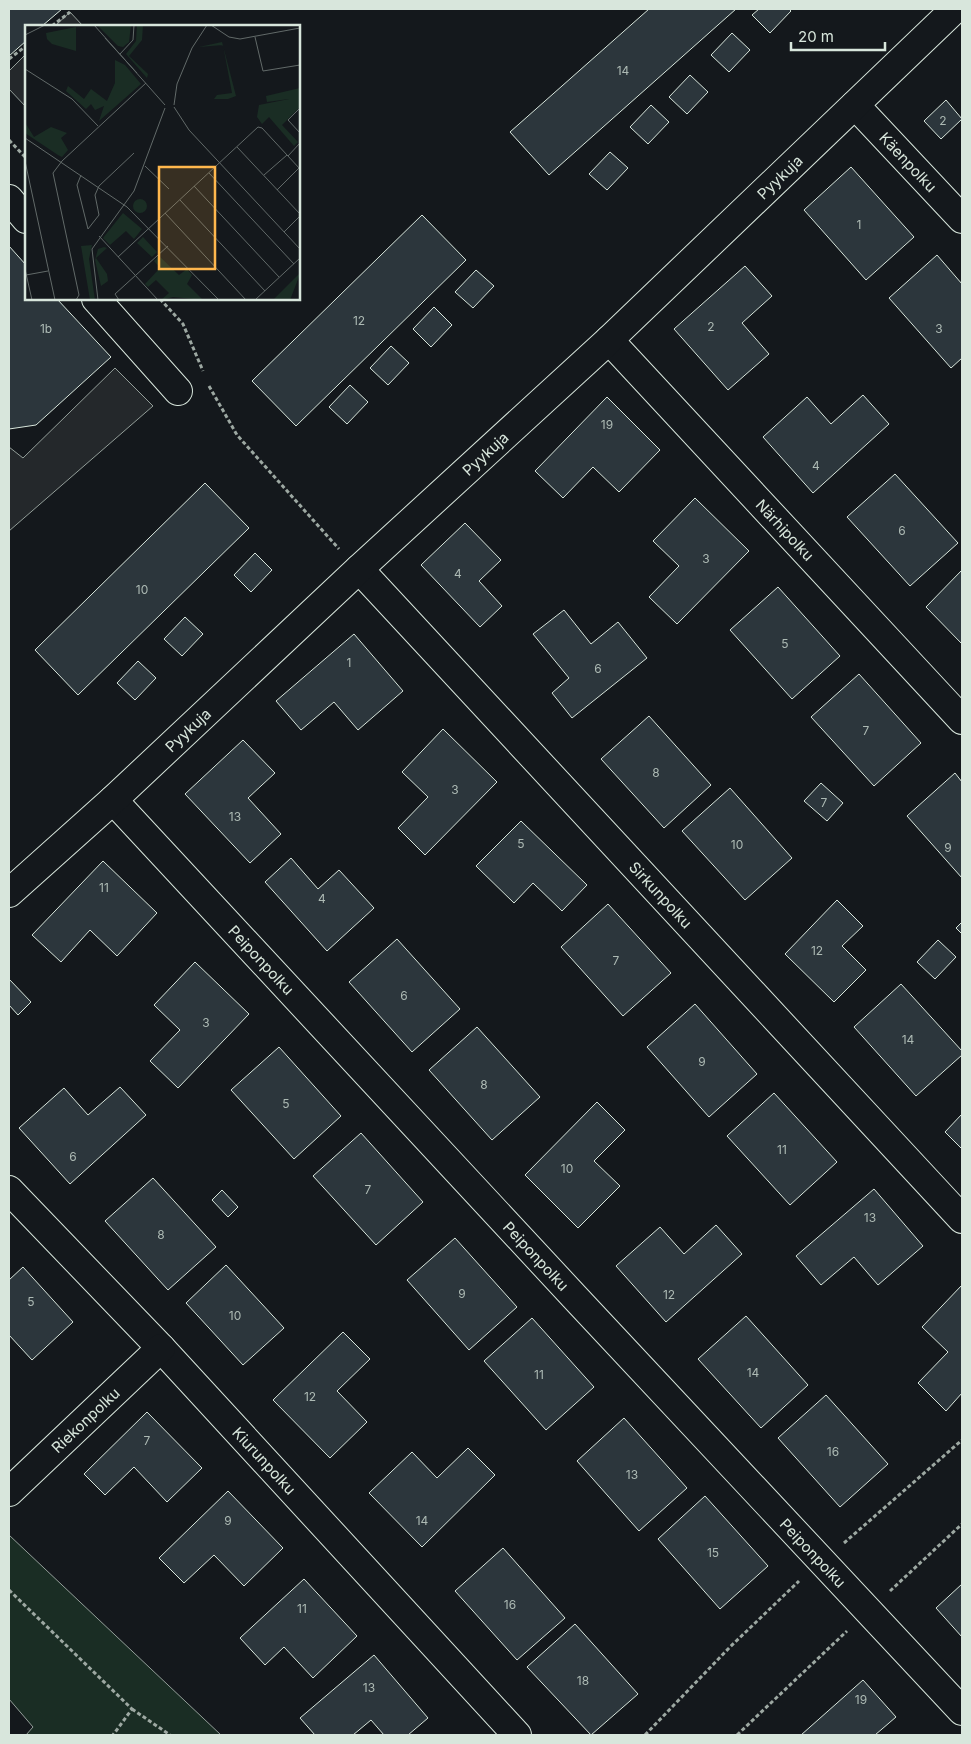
<svg xmlns="http://www.w3.org/2000/svg" width="971" height="1744" font-family="Inter,sans-serif">
<style>
.green{fill:#1a2d24;stroke:#939e99}
.parking{fill:#24282b;stroke:#939e99}
.building{fill:#2c363c;stroke:#d8e6dc}
.lines{fill:none;stroke-linecap:round;stroke-linejoin:round}
.minor-casing{stroke:#d8e6dc;stroke-width:30}
.path{stroke:#9da8a2;stroke-width:3;stroke-dasharray:4 2.5;stroke-linecap:butt}
.minor{stroke:#14181c;stroke-width:28}
.labels{text-anchor:middle;dominant-baseline:central;stroke-width:4;stroke-linejoin:round;paint-order:stroke}
.number-label{font-size:12px;fill:#adbab4}
.street-label{font-size:15px;fill:#d8e6dc;stroke:#14181c}
.inset-road{fill:none;stroke:#626a69;stroke-width:1}
.view{fill:#ffb74d;fill-opacity:0.15;stroke:#ffb74d;stroke-width:2.5}
.inset-edge{fill:none;stroke:#d8e6dc;stroke-width:2.5}
</style>
<rect width="100%" height="100%" fill="#14181c"/>
<path class="green" d="M 9,1535 L 221,1735 L 26,1735 L 33,1727 L 9,1699 Z"/>
<g class="parking">
<path d="M 70,12 L 83,26 L 55,26 Z"/>
<path d="M 26,54 L 26,107 L 9,89 L 9,71 Z"/>
<path d="M 115,368 L 153,406 L 9,531 L 9,447 L 23,458 Z"/>
</g>
<g class="building">
<path d="M 9,9 L 62,9 L 42,26 L 26,26 L 26,41 L 9,56 Z"/>
<path d="M 649,9 L 736,9 L 549,175 L 510,132 Z"/>
<path d="M 759,9 L 789,9 L 791,11 L 770,33 L 752,15 Z"/>
<path d="M 732,33 L 750,50 L 729,72 L 711,55 Z"/>
<path d="M 690,75 L 708,92 L 687,114 L 669,97 Z"/>
<path d="M 946,100 L 962,119 L 941,139 L 924,121 Z"/>
<path d="M 651,105 L 669,122 L 648,144 L 630,127 Z"/>
<path d="M 610,152 L 628,168 L 607,190 L 589,174 Z"/>
<path d="M 851,167 L 914,237 L 866,280 L 804,210 Z"/>
<path d="M 422,215 L 466,260 L 296,426 L 252,381 Z"/>
<path d="M 9,246 L 26,265 L 26,299 L 57,299 L 111,357 L 36,425 L 9,429 Z"/>
<path d="M 937,255 L 962,284 L 962,358 L 951,368 L 889,298 Z"/>
<path d="M 745,266 L 772,296 L 742,323 L 769,354 L 728,390 L 674,329 Z"/>
<path d="M 476,270 L 494,286 L 473,308 L 455,292 Z"/>
<path d="M 434,307 L 452,325 L 431,347 L 413,329 Z"/>
<path d="M 391,346 L 409,363 L 388,385 L 370,368 Z"/>
<path d="M 350,385 L 368,402 L 347,424 L 329,407 Z"/>
<path d="M 863,395 L 889,424 L 813,493 L 763,437 L 807,397 L 831,424 Z"/>
<path d="M 607,397 L 660,450 L 619,492 L 593,467 L 563,498 L 535,471 Z"/>
<path d="M 895,474 L 958,543 L 910,586 L 847,517 Z"/>
<path d="M 205,483 L 249,528 L 78,695 L 35,650 Z"/>
<path d="M 695,498 L 749,551 L 677,624 L 649,597 L 679,566 L 653,541 Z"/>
<path d="M 465,523 L 501,560 L 479,581 L 502,606 L 480,627 L 421,565 Z"/>
<path d="M 255,553 L 272,570 L 251,592 L 234,575 Z"/>
<path d="M 962,570 L 962,644 L 926,607 Z"/>
<path d="M 778,587 L 840,656 L 792,699 L 730,630 Z"/>
<path d="M 564,610 L 591,644 L 618,622 L 647,658 L 572,718 L 552,693 L 569,678 L 533,634 Z"/>
<path d="M 185,617 L 203,634 L 182,656 L 164,639 Z"/>
<path d="M 354,634 L 403,691 L 358,730 L 334,702 L 301,730 L 276,701 Z"/>
<path d="M 138,661 L 156,678 L 135,700 L 117,683 Z"/>
<path d="M 859,674 L 921,743 L 874,786 L 811,717 Z"/>
<path d="M 649,716 L 711,785 L 664,828 L 601,759 Z"/>
<path d="M 443,729 L 497,782 L 425,855 L 398,828 L 428,797 L 402,772 Z"/>
<path d="M 243,740 L 275,773 L 248,798 L 281,834 L 250,863 L 185,794 Z"/>
<path d="M 955,773 L 962,782 L 962,878 L 907,816 Z"/>
<path d="M 821,783 L 843,803 L 827,821 L 804,801 Z"/>
<path d="M 730,788 L 792,858 L 745,900 L 682,831 Z"/>
<path d="M 521,821 L 587,885 L 562,911 L 533,883 L 514,903 L 476,866 Z"/>
<path d="M 291,858 L 318,889 L 339,870 L 374,908 L 327,951 L 265,882 Z"/>
<path d="M 103,861 L 157,913 L 117,956 L 90,930 L 61,962 L 32,935 Z"/>
<path d="M 837,900 L 863,926 L 842,946 L 866,970 L 834,1002 L 785,954 Z"/>
<path d="M 608,904 L 671,973 L 623,1016 L 561,947 Z"/>
<path d="M 962,922 L 962,934 L 956,928 Z"/>
<path d="M 397,939 L 460,1009 L 412,1052 L 349,982 Z"/>
<path d="M 938,940 L 956,957 L 935,979 L 917,962 Z"/>
<path d="M 195,962 L 249,1014 L 178,1088 L 150,1061 L 180,1030 L 154,1005 Z"/>
<path d="M 9,979 L 31,1002 L 18,1015 L 9,1005 Z"/>
<path d="M 901,984 L 962,1051 L 962,1055 L 916,1096 L 854,1027 Z"/>
<path d="M 695,1004 L 757,1074 L 709,1117 L 647,1047 Z"/>
<path d="M 477,1027 L 540,1097 L 492,1140 L 429,1070 Z"/>
<path d="M 279,1047 L 341,1116 L 294,1159 L 231,1090 Z"/>
<path d="M 120,1087 L 146,1115 L 70,1184 L 19,1128 L 64,1088 L 88,1115 Z"/>
<path d="M 774,1093 L 837,1162 L 790,1205 L 727,1136 Z"/>
<path d="M 597,1102 L 625,1130 L 594,1161 L 620,1186 L 578,1228 L 525,1175 Z"/>
<path d="M 962,1114 L 962,1149 L 945,1132 Z"/>
<path d="M 361,1133 L 423,1202 L 376,1245 L 313,1176 Z"/>
<path d="M 153,1178 L 216,1247 L 168,1290 L 105,1221 Z"/>
<path d="M 874,1189 L 923,1246 L 878,1285 L 854,1257 L 821,1285 L 796,1256 Z"/>
<path d="M 222,1190 L 238,1207 L 228,1217 L 212,1200 Z"/>
<path d="M 716,1225 L 742,1254 L 666,1322 L 616,1266 L 660,1227 L 684,1254 Z"/>
<path d="M 455,1238 L 517,1307 L 469,1350 L 407,1280 Z"/>
<path d="M 226,1265 L 284,1328 L 243,1365 L 186,1303 Z"/>
<path d="M 23,1267 L 73,1322 L 32,1360 L 9,1335 L 9,1280 Z"/>
<path d="M 962,1285 L 962,1393 L 946,1411 L 918,1383 L 948,1352 L 922,1327 Z"/>
<path d="M 746,1316 L 808,1385 L 761,1428 L 698,1359 Z"/>
<path d="M 532,1318 L 594,1387 L 546,1430 L 484,1361 Z"/>
<path d="M 343,1332 L 370,1359 L 337,1391 L 367,1422 L 330,1458 L 273,1400 Z"/>
<path d="M 826,1395 L 888,1464 L 840,1507 L 778,1438 Z"/>
<path d="M 147,1412 L 202,1468 L 167,1502 L 134,1467 L 105,1495 L 84,1474 Z"/>
<path d="M 624,1418 L 687,1488 L 639,1531 L 577,1461 Z"/>
<path d="M 468,1448 L 495,1475 L 422,1547 L 369,1493 L 412,1452 L 437,1478 Z"/>
<path d="M 228,1491 L 283,1548 L 244,1586 L 214,1555 L 184,1583 L 159,1558 Z"/>
<path d="M 705,1496 L 768,1566 L 720,1609 L 658,1539 Z"/>
<path d="M 503,1548 L 565,1618 L 517,1660 L 455,1591 Z"/>
<path d="M 304,1579 L 357,1636 L 313,1678 L 284,1647 L 265,1665 L 240,1638 Z"/>
<path d="M 962,1584 L 962,1637 L 936,1608 Z"/>
<path d="M 575,1624 L 638,1694 L 591,1735 L 527,1667 Z"/>
<path d="M 374,1655 L 428,1718 L 408,1735 L 384,1735 L 371,1720 L 353,1735 L 315,1735 L 300,1718 Z"/>
<path d="M 863,1680 L 896,1717 L 875,1735 L 801,1735 Z"/>
</g>
<g class="lines">
<g class="minor-casing">
<g id="minor">
<path id="s1" d="M 855,105 L 962,219"/>
<path d="M 9,199 L 26,219"/>
<path d="M 96,299 L 178,391"/>
<path id="s2" d="M 609,340 L 962,720"/>
<path id="s3" d="M 359,569 L 962,1219"/>
<path id="s4" d="M 113,800 C 396,1104 677,1409 962,1711"/>
<path id="s5" d="M 9,893 L 113,800 L 359,569 L 609,340 L 955,9"/>
<path id="s6" d="M 9,1190 L 161,1348 L 517,1735"/>
<path id="s7" d="M 9,1492 L 161,1348"/>
</g>
</g>
<g class="path">
<path d="M 52,26 L 70,12"/>
<path d="M 9,59 L 26,46"/>
<path d="M 9,140 L 26,158"/>
<path d="M 160,299 L 183,324 L 203,371"/>
<path d="M 209,386 L 237,435 L 339,549"/>
<path d="M 844,1543 L 962,1440"/>
<path d="M 9,1590 L 132,1709 L 113,1735"/>
<path d="M 890,1591 L 962,1524"/>
<path d="M 132,1709 L 170,1735"/>
<path d="M 645,1735 L 730,1647 L 799,1581"/>
<path d="M 737,1735 L 847,1631"/>
</g>
<use href="#minor" class="minor"/>
</g>
<g class="labels">
<g class="number-label">
<text x="623" y="70">14</text>
<text x="943" y="120">2</text>
<text x="859" y="224">1</text>
<text x="359" y="320">12</text>
<text x="711" y="326">2</text>
<text x="46" y="328">1b</text>
<text x="939" y="328">3</text>
<text x="607" y="424">19</text>
<text x="816" y="465">4</text>
<text x="902" y="530">6</text>
<text x="706" y="558">3</text>
<text x="458" y="573">4</text>
<text x="142" y="589">10</text>
<text x="785" y="643">5</text>
<text x="349" y="662">1</text>
<text x="598" y="668">6</text>
<text x="866" y="730">7</text>
<text x="656" y="772">8</text>
<text x="455" y="789">3</text>
<text x="824" y="802">7</text>
<text x="235" y="816">13</text>
<text x="521" y="843">5</text>
<text x="737" y="844">10</text>
<text x="948" y="847">9</text>
<text x="104" y="887">11</text>
<text x="322" y="898">4</text>
<text x="817" y="950">12</text>
<text x="616" y="960">7</text>
<text x="404" y="995">6</text>
<text x="206" y="1022">3</text>
<text x="908" y="1039">14</text>
<text x="702" y="1061">9</text>
<text x="484" y="1084">8</text>
<text x="286" y="1103">5</text>
<text x="782" y="1149">11</text>
<text x="73" y="1156">6</text>
<text x="567" y="1168">10</text>
<text x="368" y="1189">7</text>
<text x="870" y="1217">13</text>
<text x="161" y="1234">8</text>
<text x="462" y="1293">9</text>
<text x="669" y="1294">12</text>
<text x="31" y="1301">5</text>
<text x="235" y="1315">10</text>
<text x="753" y="1372">14</text>
<text x="539" y="1374">11</text>
<text x="310" y="1396">12</text>
<text x="147" y="1440">7</text>
<text x="833" y="1451">16</text>
<text x="632" y="1474">13</text>
<text x="228" y="1520">9</text>
<text x="422" y="1520">14</text>
<text x="713" y="1552">15</text>
<text x="510" y="1604">16</text>
<text x="302" y="1608">11</text>
<text x="583" y="1680">18</text>
<text x="369" y="1687">13</text>
<text x="861" y="1699">19</text>
</g>
<g class="street-label">
<text stroke="none"><textPath href="#s1" startOffset="78">Käenpolku</textPath></text>
<text stroke="none"><textPath href="#s5" startOffset="1052">Pyykuja</textPath></text>
<text stroke="none"><textPath href="#s5" startOffset="648">Pyykuja</textPath></text>
<text stroke="none"><textPath href="#s2" startOffset="259">Närhipolku</textPath></text>
<text stroke="none"><textPath href="#s5" startOffset="242">Pyykuja</textPath></text>
<text stroke="none"><textPath href="#s3" startOffset="444">Sirkunpolku</textPath></text>
<text stroke="none"><textPath href="#s4" startOffset="218">Peiponpolku</textPath></text>
<text stroke="none"><textPath href="#s4" startOffset="622">Peiponpolku</textPath></text>
<text stroke="none"><textPath href="#s7" startOffset="105">Riekonpolku</textPath></text>
<text stroke="none"><textPath href="#s6" startOffset="372">Kiurunpolku</textPath></text>
<text stroke="none"><textPath href="#s4" startOffset="1028">Peiponpolku</textPath></text>
</g>
</g>
<g transform="translate(25 25)">
<rect width="275" height="275" fill="#14181c"/>
<path d="M 72,0 L 106,0 L 104,17 L 98,22 L 93,21 ZM 112,0 L 118,0 L 117,15 L 104,31 L 123,49 L 122,53 L 101,29 L 111,16 ZM 51,2 L 51,26 L 27,19 L 22,14 L 21,8 ZM 197,17 L 211,71 L 203,74 L 189,74 L 192,70 L 207,68 L 198,20 L 174,22 ZM 90,35 L 100,40 L 116,59 L 74,96 L 79,81 L 70,85 L 66,79 L 61,84 L 41,66 L 43,61 L 59,74 L 66,64 L 82,76 L 90,58 ZM 275,63 L 275,82 L 257,100 L 273,117 L 269,121 L 244,92 L 237,99 L 232,92 L 234,80 L 264,74 L 242,77 L 241,71 ZM 1,99 L 9,112 L 26,102 L 42,108 L 36,113 L 43,125 L 37,132 L 33,130 L 0,108 ZM108 181a7 7 0 1 1 14 0a7 7 0 1 1-14 0ZM 98,188 L 117,204 L 109,214 L 101,206 L 85,220 L 78,213 ZM 118,212 L 132,227 L 127,232 L 112,218 ZM 67,220 L 64,234 L 70,275 L 65,275 L 56,221 ZM 79,222 L 82,223 L 71,233 L 82,249 L 83,256 L 76,261 L 70,235 L 73,224 ZM 134,231 L 154,250 L 162,244 L 167,250 L 162,259 L 178,275 L 148,272 L 136,275 L 144,268 L 131,255 L 123,262 L 120,259 L 135,243 L 129,236 ZM 275,249 L 265,275 L 248,275 L 275,248 Z" fill="#1a2d24"/>
<path class="inset-road" d="M 69,0 L 140,80M 186,0 L 204,12 L 215,14 L 275,3M 0,10 L 20,0M 230,12 L 238,46 L 275,40M 80,13 L 112,48M 95,29 L 108,15 L 109,0M 0,44 L 47,74 L 73,101M 149,80 L 152,59 L 167,23 L 182,0M 149,82 L 164,105 L 275,224M 275,83 L 263,95 L 275,108M 0,113 L 102,182 L 194,275M 212,122 L 275,189M 263,131 L 275,118M 0,136 L 30,275M 120,141 L 144,164M 184,148 L 269,239M 56,150 L 52,160 L 63,204 L 74,190 L 70,170 L 74,161 L 109,128M 239,150 L 262,130M 169,161 L 254,252M 252,165 L 274,143M 155,175 L 240,266M 140,188 L 221,275M 259,207 L 275,191M 74,211 L 133,275M 93,232 L 233,102 L 237,103 L 275,144M 0,244 L 7,275M 1,250 L 23,246M 51,275 L 54,270 L 28,148 L 37,136 L 121,58M 73,275 L 67,224 L 109,166 L 140,83M 94,275 L 90,269 L 143,221M 230,275 L 275,233"/>
<path class="view" d="M 134,142 L 190,142 L 190,244 L 134,244 Z"/>
<rect width="275" height="275" class="inset-edge"/>
</g>
<rect width="971" height="1744" fill="none" stroke="#d8e6dc" stroke-width="20"/>
<path d="M791 42v8h94v-8" fill="none" stroke="#d8e6dc" stroke-width="2.5"/>
<text x="798" y="42" font-size="15" fill="#d8e6dc" stroke="#14181c" stroke-width="4" paint-order="stroke">20 m</text>
</svg>
